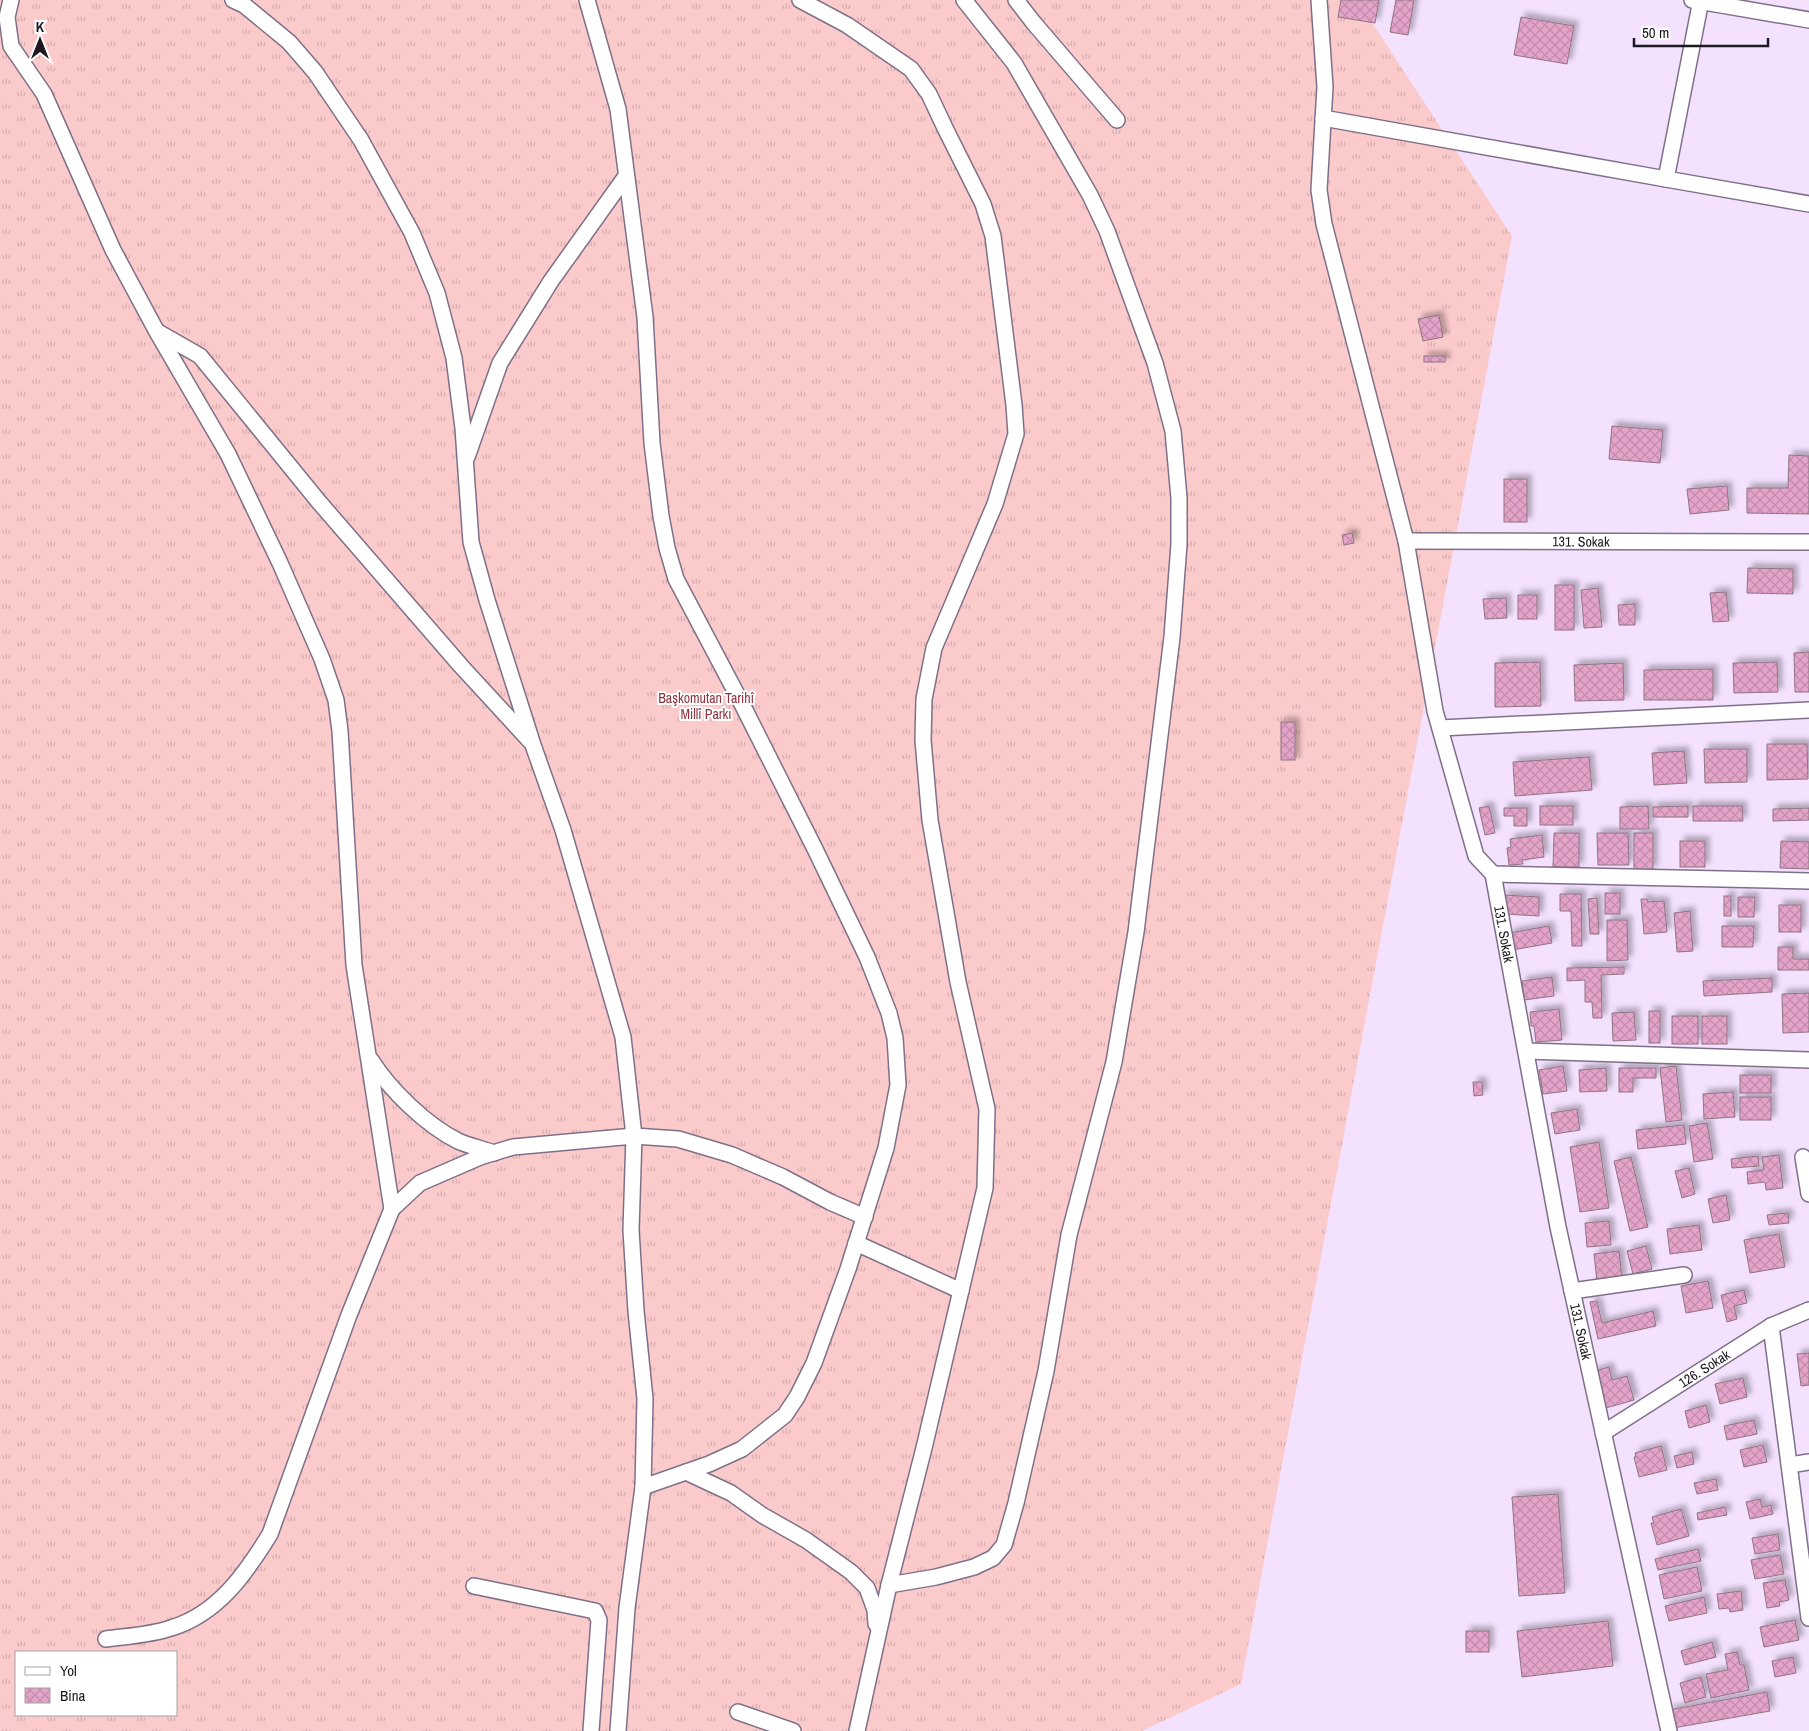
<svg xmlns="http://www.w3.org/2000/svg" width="1809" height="1731" font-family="'Archivo Narrow',sans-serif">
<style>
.grass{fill:url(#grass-tufts);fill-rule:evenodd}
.building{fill:url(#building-cross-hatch);stroke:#907484;filter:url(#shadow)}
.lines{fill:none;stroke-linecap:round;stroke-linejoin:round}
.street-casing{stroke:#7f7089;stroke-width:18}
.street{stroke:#fff;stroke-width:15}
.labels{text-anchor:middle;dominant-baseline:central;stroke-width:4;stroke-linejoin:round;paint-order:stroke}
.street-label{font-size:14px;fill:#1d1720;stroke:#fff}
.park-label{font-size:14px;fill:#8d3540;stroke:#fff}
</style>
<defs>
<pattern id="grass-tufts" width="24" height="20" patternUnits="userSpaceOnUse" patternTransform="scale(1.25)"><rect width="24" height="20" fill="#fbcacb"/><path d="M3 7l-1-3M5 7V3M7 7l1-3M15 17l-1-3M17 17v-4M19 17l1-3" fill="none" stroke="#d7adae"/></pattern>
<pattern id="building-cross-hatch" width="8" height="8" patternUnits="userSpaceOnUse" patternTransform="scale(1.25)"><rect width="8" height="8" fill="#e4a3c8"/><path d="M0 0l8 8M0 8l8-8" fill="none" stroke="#c38cac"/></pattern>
<filter id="shadow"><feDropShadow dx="4.5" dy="-4.5" stdDeviation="2.5" flood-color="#0004"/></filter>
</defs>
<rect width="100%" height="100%" fill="#f3e1fe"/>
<path class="grass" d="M 0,0 L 1357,0 L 1512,236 L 1241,1684 L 1142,1731 L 0,1731 ZM 16,1652 L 176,1652 L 176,1715 L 16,1715 Z"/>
<g class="building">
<path d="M 1341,0 L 1379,0 L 1375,23 L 1338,17 Z"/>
<path d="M 1396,0 L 1414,0 L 1408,35 L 1390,32 Z"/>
<path d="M 1521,17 L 1574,26 L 1567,64 L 1514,55 Z"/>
<path d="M 1439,315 L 1443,337 L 1423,341 L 1418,319 Z"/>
<rect x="1424" y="356" width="21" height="6"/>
<path d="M 1612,426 L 1663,430 L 1660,463 L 1609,459 Z"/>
<path d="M 1789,455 L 1809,456 L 1809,514 L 1747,513 L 1747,488 L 1788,488 Z"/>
<rect x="1504" y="479" width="23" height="43"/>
<path d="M 1727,486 L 1729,510 L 1690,514 L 1687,489 Z"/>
<path d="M 1352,533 L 1354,543 L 1344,545 L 1342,535 Z"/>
<path d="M 1748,568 L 1793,569 L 1793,594 L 1747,593 Z"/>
<rect x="1555" y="585" width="19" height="45"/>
<path d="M 1598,588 L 1602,627 L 1584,628 L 1581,590 Z"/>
<path d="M 1726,592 L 1729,621 L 1713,622 L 1710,593 Z"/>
<rect x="1518" y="595" width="19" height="24"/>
<path d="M 1506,598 L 1507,618 L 1485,619 L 1483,599 Z"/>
<path d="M 1635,604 L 1635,625 L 1619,625 L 1618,605 Z"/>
<path d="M 1809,652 L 1809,692 L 1795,692 L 1794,653 Z"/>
<path d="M 1540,662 L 1541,706 L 1495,707 L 1495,663 Z"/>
<path d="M 1777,662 L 1778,692 L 1734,693 L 1733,663 Z"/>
<path d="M 1623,663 L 1624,700 L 1575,701 L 1574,665 Z"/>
<path d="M 1713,669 L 1713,700 L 1644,700 L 1644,670 Z"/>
<rect x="1281" y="722" width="14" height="38"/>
<path d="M 1767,744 L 1807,744 L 1808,779 L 1767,780 Z"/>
<path d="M 1704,749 L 1747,749 L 1747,782 L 1705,783 Z"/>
<path d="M 1684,751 L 1687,783 L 1654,785 L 1652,753 Z"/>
<path d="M 1589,757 L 1592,790 L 1515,796 L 1513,762 Z"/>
<path d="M 1489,806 L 1495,833 L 1485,835 L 1479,808 Z"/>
<rect x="1540" y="806" width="33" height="19"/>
<path d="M 1648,806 L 1649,829 L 1620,829 L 1620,807 Z"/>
<path d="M 1688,806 L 1688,817 L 1653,817 L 1653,807 Z"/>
<path d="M 1693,806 L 1742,806 L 1743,821 L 1693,821 Z"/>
<path d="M 1504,808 L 1527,808 L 1527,826 L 1514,826 L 1514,816 L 1504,816 Z"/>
<path d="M 1809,808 L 1809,820 L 1773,821 L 1773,809 Z"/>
<path d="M 1554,833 L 1579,833 L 1579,867 L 1553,867 Z"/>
<path d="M 1597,833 L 1628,833 L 1629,865 L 1598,865 Z"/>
<rect x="1634" y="833" width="19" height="37"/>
<path d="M 1542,835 L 1544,857 L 1522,860 L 1523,864 L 1509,865 L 1507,848 L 1511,847 L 1510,839 Z"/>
<rect x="1680" y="841" width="25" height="26"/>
<path d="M 1781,841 L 1809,842 L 1809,869 L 1780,868 Z"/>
<rect x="1605" y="893" width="15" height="21"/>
<path d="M 1560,894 L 1581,894 L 1582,946 L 1572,946 L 1571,911 L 1560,911 Z"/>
<path d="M 1503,895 L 1539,897 L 1539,916 L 1505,914 Z"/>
<rect x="1724" y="896" width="7" height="20"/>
<path d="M 1738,897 L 1755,897 L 1754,917 L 1738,917 Z"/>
<path d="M 1597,898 L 1599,934 L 1590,934 L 1588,899 Z"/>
<path d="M 1641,899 L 1647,899 L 1648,902 L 1664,901 L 1667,932 L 1644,934 Z"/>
<rect x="1779" y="905" width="22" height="27"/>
<path d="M 1690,911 L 1693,951 L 1677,952 L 1674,913 Z"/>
<path d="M 1607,920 L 1627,920 L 1628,960 L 1607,961 Z"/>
<path d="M 1549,926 L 1552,943 L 1512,950 L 1509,933 Z"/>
<path d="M 1722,926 L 1754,926 L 1753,947 L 1722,947 Z"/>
<path d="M 1778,947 L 1793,947 L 1793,959 L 1809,959 L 1809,970 L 1778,970 Z"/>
<path d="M 1624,967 L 1624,974 L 1601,975 L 1602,1018 L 1593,1018 L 1592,1002 L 1585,1002 L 1585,980 L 1567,981 L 1567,968 Z"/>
<path d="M 1552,977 L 1554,996 L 1524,1000 L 1522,981 Z"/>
<path d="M 1772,978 L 1772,992 L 1704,996 L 1703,981 Z"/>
<path d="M 1809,993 L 1809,1032 L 1783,1033 L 1782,994 Z"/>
<path d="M 1559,1009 L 1562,1040 L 1536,1042 L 1534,1026 L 1531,1026 L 1530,1012 Z"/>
<rect x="1649" y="1011" width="11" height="32"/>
<path d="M 1634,1012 L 1636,1040 L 1613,1041 L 1612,1013 Z"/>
<rect x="1672" y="1016" width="26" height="28"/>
<rect x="1702" y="1016" width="25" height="28"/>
<path d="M 1563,1066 L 1567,1091 L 1543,1094 L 1539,1070 Z"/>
<path d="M 1676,1066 L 1682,1120 L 1666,1122 L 1660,1068 Z"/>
<path d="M 1606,1068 L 1607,1091 L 1580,1092 L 1579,1070 Z"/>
<path d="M 1619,1068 L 1656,1068 L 1656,1078 L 1633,1078 L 1633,1092 L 1619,1092 Z"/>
<rect x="1740" y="1075" width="31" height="18"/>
<path d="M 1473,1082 L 1482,1082 L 1483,1095 L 1474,1096 Z"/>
<path d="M 1733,1092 L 1735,1117 L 1704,1119 L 1703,1094 Z"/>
<rect x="1740" y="1097" width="31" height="23"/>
<path d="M 1577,1109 L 1580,1130 L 1555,1134 L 1551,1113 Z"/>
<path d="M 1707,1123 L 1713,1159 L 1694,1162 L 1689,1126 Z"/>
<path d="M 1684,1125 L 1686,1144 L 1638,1149 L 1636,1130 Z"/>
<path d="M 1599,1142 L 1609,1208 L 1580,1212 L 1570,1147 Z"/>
<path d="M 1779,1155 L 1783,1188 L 1766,1190 L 1765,1182 L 1748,1184 L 1747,1172 L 1764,1170 L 1762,1157 Z"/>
<path d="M 1758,1156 L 1759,1166 L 1732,1168 L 1731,1159 Z"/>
<path d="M 1631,1157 L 1648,1227 L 1630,1231 L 1614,1161 Z"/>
<path d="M 1689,1168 L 1695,1194 L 1682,1198 L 1675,1171 Z"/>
<path d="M 1726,1195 L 1730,1220 L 1713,1223 L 1708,1199 Z"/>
<path d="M 1788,1213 L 1789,1223 L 1769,1225 L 1767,1215 Z"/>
<path d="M 1609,1221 L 1611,1245 L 1587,1247 L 1585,1223 Z"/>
<path d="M 1699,1225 L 1702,1250 L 1670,1254 L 1667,1229 Z"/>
<path d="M 1779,1234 L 1785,1267 L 1750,1273 L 1744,1240 Z"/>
<path d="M 1646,1246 L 1652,1269 L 1633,1274 L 1627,1251 Z"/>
<path d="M 1619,1251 L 1622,1280 L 1597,1282 L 1594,1254 Z"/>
<path d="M 1708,1281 L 1713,1308 L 1686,1313 L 1681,1286 Z"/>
<path d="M 1744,1290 L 1747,1303 L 1734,1306 L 1737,1319 L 1727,1322 L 1721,1295 Z"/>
<path d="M 1597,1301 L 1602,1323 L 1653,1311 L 1656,1326 L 1598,1339 L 1590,1302 Z"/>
<path d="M 1809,1353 L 1809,1385 L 1801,1386 L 1797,1354 Z"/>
<path d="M 1609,1367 L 1612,1380 L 1627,1376 L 1634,1400 L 1602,1409 L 1592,1372 Z"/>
<path d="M 1743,1378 L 1747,1397 L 1720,1404 L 1715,1384 Z"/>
<path d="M 1706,1405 L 1710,1422 L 1689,1428 L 1685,1411 Z"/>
<path d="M 1754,1420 L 1757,1434 L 1727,1440 L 1724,1426 Z"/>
<path d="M 1763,1445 L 1767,1462 L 1744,1467 L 1740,1450 Z"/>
<path d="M 1661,1446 L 1667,1470 L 1639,1477 L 1634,1457 L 1636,1457 L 1635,1453 Z"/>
<path d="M 1692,1452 L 1694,1464 L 1677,1468 L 1674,1456 Z"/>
<path d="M 1716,1479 L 1718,1490 L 1697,1494 L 1694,1483 Z"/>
<path d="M 1558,1494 L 1565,1593 L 1519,1596 L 1512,1497 Z"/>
<path d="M 1760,1499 L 1762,1507 L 1771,1505 L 1773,1514 L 1750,1519 L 1746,1502 Z"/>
<path d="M 1725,1507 L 1727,1515 L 1698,1520 L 1697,1513 Z"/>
<path d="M 1681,1509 L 1689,1536 L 1657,1545 L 1651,1523 L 1654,1523 L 1652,1517 Z"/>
<path d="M 1778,1534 L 1780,1550 L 1755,1554 L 1752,1538 Z"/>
<path d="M 1698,1549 L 1701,1561 L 1658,1570 L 1655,1559 Z"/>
<path d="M 1780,1555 L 1784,1574 L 1755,1579 L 1751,1560 Z"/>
<path d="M 1697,1567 L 1702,1591 L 1664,1599 L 1659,1575 Z"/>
<path d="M 1785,1580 L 1789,1600 L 1779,1602 L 1780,1606 L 1767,1608 L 1763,1583 Z"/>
<path d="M 1741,1591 L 1743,1610 L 1730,1612 L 1729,1608 L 1719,1609 L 1717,1594 Z"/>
<path d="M 1704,1597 L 1707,1613 L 1669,1621 L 1665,1606 Z"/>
<path d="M 1795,1620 L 1799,1640 L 1764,1647 L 1760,1627 Z"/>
<path d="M 1608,1621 L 1613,1666 L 1522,1677 L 1517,1631 Z"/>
<rect x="1466" y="1631" width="23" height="21"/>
<path d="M 1712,1642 L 1716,1657 L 1685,1665 L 1681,1651 Z"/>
<path d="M 1737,1652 L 1740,1665 L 1744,1665 L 1749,1690 L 1711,1698 L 1706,1674 L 1728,1670 L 1725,1654 Z"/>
<path d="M 1793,1657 L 1796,1673 L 1775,1677 L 1772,1661 Z"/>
<path d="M 1701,1677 L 1706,1697 L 1685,1703 L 1680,1683 Z"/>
<path d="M 1767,1692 L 1770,1711 L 1673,1728 L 1669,1710 Z"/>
</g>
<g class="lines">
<g class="street-casing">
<g id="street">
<path d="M 11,0 L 7,17 L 11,46 L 44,94 L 113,250 L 157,332 L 228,454 L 280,563 L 322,659 L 336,700 L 340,731 L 354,965 L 392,1209"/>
<path d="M 233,0 L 244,5 L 289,42 L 315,72 L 361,140 L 412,233 L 437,293 L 454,358 L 463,428 L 471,542 L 487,600 L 533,745 L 563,830 L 623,1037 L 634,1136 L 631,1230 L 636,1311 L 645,1399 L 643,1487 L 627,1608 L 618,1731"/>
<path d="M 587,0 L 618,109 L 645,317 L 652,443 L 661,516 L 667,548 L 676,579 L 743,706 L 815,849 L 867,957 L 889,1013 L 895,1038 L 898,1085 L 886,1148 L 848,1269 L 814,1363 L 797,1397 L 785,1415 L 742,1449 L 709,1464 L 643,1487"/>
<path d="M 800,0 L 847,25 L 911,69 L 929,94 L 945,128 L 983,204 L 993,236 L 1014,405 L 1016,434 L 995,504 L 934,648 L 924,699 L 923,740 L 930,820 L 958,982 L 987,1109 L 985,1188 L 924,1448 L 889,1585 L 857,1731"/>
<path d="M 1016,0 L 1033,22 L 1117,120"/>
<path id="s1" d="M 1319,0 L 1325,87 L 1319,190 L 1324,224 L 1406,541 L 1435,711 L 1476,856 L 1493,874 L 1558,1227 L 1669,1731"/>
<path d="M 1692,0 L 1809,20"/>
<path d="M 1323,118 L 1666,179 L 1701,0"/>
<path d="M 1666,179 L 1809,204"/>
<path d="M 158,332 L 200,356 L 319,502 L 461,666 L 530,741"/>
<path d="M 467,457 L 500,363 L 551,281 L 626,176"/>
<path id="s2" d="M 1406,541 L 1809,542"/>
<path d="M 1440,728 L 1809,710"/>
<path d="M 1493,874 L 1809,881"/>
<path d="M 1526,1051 L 1809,1060"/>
<path d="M 371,1060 C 390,1090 426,1125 458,1141 C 469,1146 483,1149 494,1153"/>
<path d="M 1803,1157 L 1809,1194"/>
<path d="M 856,1243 L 961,1291"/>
<path d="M 1572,1291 L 1684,1275"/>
<path d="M 1771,1326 L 1809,1618"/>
<path id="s3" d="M 1603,1433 L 1771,1326 L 1809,1310"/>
<path d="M 1790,1465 L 1809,1462"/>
<path d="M 686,1472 L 731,1493 L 762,1515 L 806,1540 L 851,1572 L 867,1588 L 875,1610 L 876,1624"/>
<path d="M 889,1585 L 936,1577 L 974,1567 L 993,1558 L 1004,1545 L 1016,1503 L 1046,1371 L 1069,1235 L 1114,1062 L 1136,932 L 1172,637 L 1179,544 L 1179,498 L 1173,431 L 1155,363 L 1107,231 L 1090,195 L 1014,63 L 964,0"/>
<path d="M 474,1586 L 595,1611 L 599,1620 L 591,1731"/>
<path d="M 106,1639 C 128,1636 151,1635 171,1628 C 218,1614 246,1573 270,1534 L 349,1315 L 392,1209 L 420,1183 L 480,1157 L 513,1147 L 634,1136 L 678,1139 L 732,1155 L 783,1177 L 830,1202 L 865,1217"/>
<path d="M 738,1712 L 793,1731"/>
</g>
</g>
<use href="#street" class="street"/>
</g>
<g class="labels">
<g class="street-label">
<text stroke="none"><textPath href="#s2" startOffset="175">131. Sokak</textPath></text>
<text stroke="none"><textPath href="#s1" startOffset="961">131. Sokak</textPath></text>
<text stroke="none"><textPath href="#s1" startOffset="1366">131. Sokak</textPath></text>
<text stroke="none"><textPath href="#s3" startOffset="120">126. Sokak</textPath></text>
</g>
<g class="park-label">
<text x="706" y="698">Başkomutan Tarihî<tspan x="706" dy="16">Millî Parkı</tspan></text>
</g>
</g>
<rect x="15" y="1651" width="162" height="65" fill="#ffffff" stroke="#a5a2a6"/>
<rect x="25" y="1667" width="25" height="8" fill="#ffffff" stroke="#a5a2a6"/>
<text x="60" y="1676" font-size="15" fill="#1d1720">Yol</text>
<rect x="25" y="1688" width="25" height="15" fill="url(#building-cross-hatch)" stroke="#a5a2a6"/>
<text x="60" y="1701" font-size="15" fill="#1d1720">Bina</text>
<g transform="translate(40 40)" stroke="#ffffff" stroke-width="4" paint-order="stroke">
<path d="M0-4L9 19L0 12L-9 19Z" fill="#1d1720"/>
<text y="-8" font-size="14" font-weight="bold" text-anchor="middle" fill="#1d1720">K</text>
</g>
<path d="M1634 38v8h134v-8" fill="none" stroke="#1d1720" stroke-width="2.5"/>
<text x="1642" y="38" font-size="15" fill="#1d1720" stroke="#ffffff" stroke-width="4" paint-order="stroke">50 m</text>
</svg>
